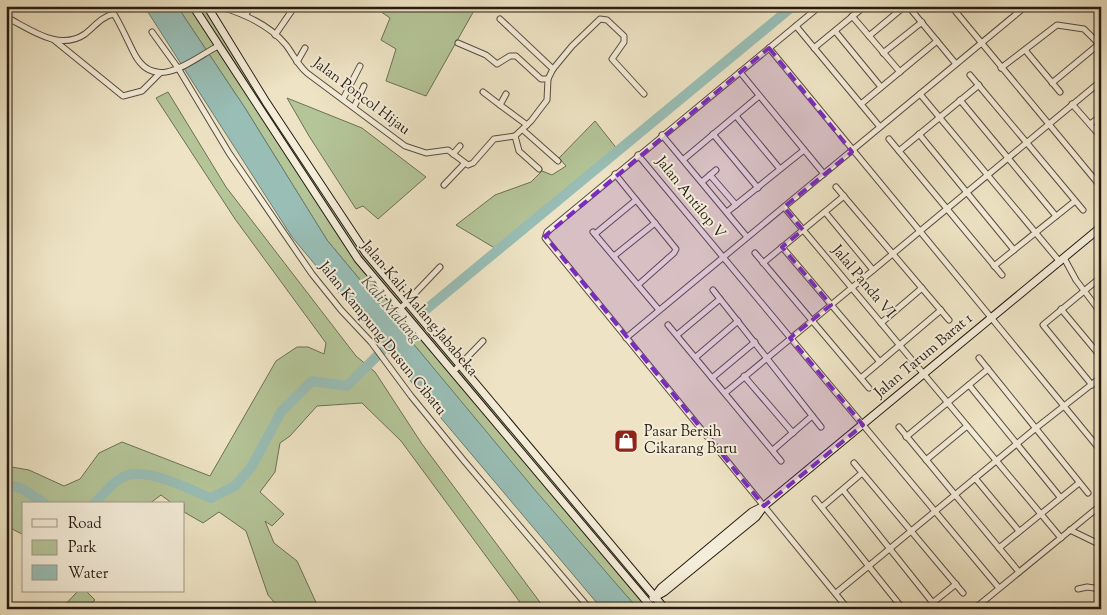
<svg xmlns="http://www.w3.org/2000/svg" width="1107" height="615" font-family="'Sorts Mill Goudy',serif">
<style>
.green{fill:#b4c598;stroke:#6c7055}
.water{fill:#99beb6;stroke:#6b7d74}
.lines{fill:none;stroke-linecap:round;stroke-linejoin:round}
.river{stroke:#99beb6;stroke-width:10}
.street-casing{stroke:#574d3f;stroke-width:7}
.secondary-casing{stroke:#251b12;stroke-width:9}
.street{stroke:#f4edd9;stroke-width:5}
.secondary{stroke:#f4edd9;stroke-width:7}
.marked{fill:#7b2cbf;fill-opacity:0.2;stroke:#7b2cbf;stroke-width:4;stroke-dasharray:10 6;stroke-linejoin:round}
.labels{text-anchor:middle;dominant-baseline:central;stroke-width:4;stroke-linejoin:round;paint-order:stroke}
.street-label{font-size:15px;fill:#251b12;stroke:#f4edd9}
.poi-label{font-size:15px;fill:#251b12;stroke:#f4edd9;text-anchor:start}
.water-label{font-size:16px;font-style:italic;fill:#4e544b;stroke:#f4edd9}
</style>
<rect width="100%" height="100%" fill="#eee4c5"/>
<filter id="stains"><feTurbulence type="fractalNoise" baseFrequency=".004" numOctaves="4"/><feColorMatrix values="0 0 0 0 .2 0 0 0 0 .09 0 0 0 0 .02 0 0 0 .5 -.17"/></filter>
<radialGradient id="worn" r=".72"><stop offset=".6" stop-color="#630" stop-opacity="0"/><stop offset="1" stop-color="#630" stop-opacity=".3"/></radialGradient>
<g class="green">
<path d="M 177,6 L 207,6 L 366,253 L 665,609 L 638,609 L 546,504 L 327,240 L 245,108 Z"/>
<path d="M 379,6 L 476,7 L 426,96 L 386,81 L 396,49 L 381,40 L 390,18 L 377,9 Z"/>
<path d="M 168,92 L 226,187 L 356,356 L 375,372 L 422,444 L 545,609 L 525,609 L 401,441 L 362,403 L 317,406 L 290,436 L 280,443 L 275,472 L 260,492 L 284,514 L 272,526 L 265,521 L 274,543 L 297,561 L 319,609 L 280,609 L 268,595 L 246,531 L 219,512 L 203,523 L 184,512 L 184,504 L 173,504 L 161,495 L 149,504 L 24,504 L 24,535 L 6,526 L 6,466 L 29,470 L 64,486 L 80,479 L 99,453 L 122,442 L 210,476 L 276,361 L 297,347 L 308,347 L 324,354 L 326,343 L 235,219 L 156,98 Z"/>
<path d="M 287,98 L 362,128 L 426,177 L 378,219 L 363,206 L 356,209 L 309,136 Z"/>
<path d="M 595,121 L 618,150 L 498,250 L 456,225 L 495,195 L 531,182 L 542,171 L 552,175 L 566,166 L 559,158 Z"/>
<path d="M 78,591 L 86,591 L 95,600 L 85,609 L 61,609 Z"/>
</g>
<path class="water" d="M 144,6 L 177,6 L 245,108 L 327,240 L 535,490 L 638,609 L 602,609 L 419,392 L 393,358 L 292,237 Z"/>
<g class="lines">
<g class="river">
<path d="M 423,312 L 793,6"/>
<path d="M 6,484 L 23,489 L 45,504"/>
<path d="M 94,504 C 102,496 112,482 123,477 C 146,466 188,489 211,498 L 235,486 L 252,466 L 281,412 L 312,381 L 347,386 L 381,352"/>
</g>
<g class="street-casing">
<g id="street">
<path d="M 218,6 C 242,13 269,24 286,45 C 293,54 297,64 307,73 L 405,146 L 426,153 L 448,150 L 468,165 L 473,163 L 494,139 L 515,136 L 531,121 L 547,100 L 548,79 L 553,69 L 572,46 L 600,19 L 607,20 L 624,36 L 624,42 L 612,59 L 644,94"/>
<path d="M 820,6 L 547,232 L 545,238 L 848,609"/>
<path d="M 908,6 L 956,64"/>
<path d="M 951,6 L 1101,187"/>
<path d="M 246,15 L 250,6"/>
<path d="M 852,16 L 900,72"/>
<path d="M 6,17 C 30,29 59,52 85,34 C 94,27 102,16 114,14 C 122,27 128,42 135,55 C 156,93 193,59 218,46"/>
<path d="M 500,19 L 553,69"/>
<path d="M 796,26 L 880,127"/>
<path d="M 835,31 L 881,87"/>
<path d="M 152,32 L 178,68 L 229,153 L 312,274 L 341,310 L 371,342 L 411,396 L 465,462 L 590,609"/>
<path d="M 275,35 L 295,6"/>
<path d="M 869,36 L 905,6"/>
<path d="M 54,40 L 123,96 L 142,91 L 160,73"/>
<path d="M 458,43 L 486,55 L 497,64 L 510,56 L 516,56 L 541,79 L 548,79"/>
<path d="M 769,48 L 1101,451"/>
<path d="M 814,48 L 865,6"/>
<path d="M 1025,50 L 1060,92"/>
<path d="M 883,53 L 922,22"/>
<path d="M 297,62 L 305,48"/>
<path d="M 1001,68 L 1057,25 L 1084,29 L 1101,46"/>
<path d="M 740,72 L 824,174"/>
<path d="M 970,75 L 1083,210"/>
<path d="M 1052,83 L 1099,44"/>
<path d="M 483,92 L 500,105"/>
<path d="M 506,94 L 500,105 L 527,125"/>
<path d="M 920,94 L 1060,262"/>
<path d="M 343,99 L 360,66"/>
<path d="M 960,100 L 1056,216"/>
<path d="M 861,104 L 937,41"/>
<path d="M 1072,104 L 1101,137"/>
<path d="M 354,107 L 364,86"/>
<path d="M 736,116 L 780,169"/>
<path d="M 1090,124 L 1101,116"/>
<path d="M 523,130 L 558,161"/>
<path d="M 713,134 L 758,188"/>
<path d="M 919,134 L 1014,250"/>
<path d="M 662,135 L 747,237"/>
<path d="M 515,136 L 519,151 L 539,169"/>
<path d="M 889,139 L 1002,275"/>
<path d="M 899,151 L 979,85"/>
<path d="M 453,154 L 460,146"/>
<path d="M 638,155 L 999,588"/>
<path d="M 684,159 L 759,96"/>
<path d="M 615,174 L 676,249 L 674,253 L 638,285"/>
<path d="M 710,175 L 736,205"/>
<path d="M 702,182 L 716,170"/>
<path d="M 444,185 L 464,164"/>
<path d="M 836,187 L 949,320"/>
<path d="M 784,207 L 1061,538"/>
<path d="M 727,212 L 804,150"/>
<path d="M 825,212 L 873,270"/>
<path d="M 593,232 L 659,310"/>
<path d="M 595,234 L 636,200"/>
<path d="M 782,247 L 880,362"/>
<path d="M 755,253 L 869,388"/>
<path d="M 614,256 L 655,223"/>
<path d="M 1064,258 L 1076,280 L 1101,313"/>
<path d="M 763,263 L 844,196"/>
<path d="M 994,266 L 1075,201"/>
<path d="M 713,290 L 821,427"/>
<path d="M 1061,309 L 1101,357"/>
<path d="M 399,310 L 440,267"/>
<path d="M 881,323 L 922,288"/>
<path d="M 668,325 L 781,461"/>
<path d="M 677,335 L 720,299"/>
<path d="M 626,338 L 1026,6"/>
<path d="M 696,357 L 738,321"/>
<path d="M 979,358 L 1088,493"/>
<path d="M 453,372 L 483,341"/>
<path d="M 744,376 L 793,433"/>
<path d="M 712,378 L 755,342"/>
<path d="M 861,378 L 941,310"/>
<path d="M 969,385 L 1060,497"/>
<path d="M 1092,385 L 1043,325 L 1101,277"/>
<path d="M 725,393 L 1101,81"/>
<path d="M 899,427 L 1019,572"/>
<path d="M 906,437 L 988,369"/>
<path d="M 773,450 L 812,416"/>
<path d="M 926,460 L 967,426"/>
<path d="M 854,463 L 963,593"/>
<path d="M 975,478 L 1019,531"/>
<path d="M 843,490 L 933,603"/>
<path d="M 815,499 L 903,609"/>
<path d="M 822,507 L 862,473"/>
<path d="M 1070,530 L 1101,545"/>
<path d="M 999,548 L 1079,483"/>
<path d="M 1078,589 L 1087,587 L 1101,589"/>
<path d="M 836,593 L 1036,428 L 1101,377"/>
<path d="M 925,609 L 956,584"/>
<path d="M 974,609 L 1101,505"/>
</g>
</g>
<g class="secondary-casing">
<g id="secondary">
<path d="M 193,6 L 358,259 L 653,609"/>
<path d="M 207,6 L 266,102 L 366,253 L 665,609"/>
<path d="M 655,596 L 661,588 L 752,512 L 762,507"/>
<path d="M 653,598 L 664,592 L 756,517 L 764,506 L 1101,227"/>
</g>
</g>
<use href="#street" class="street"/>
<use href="#secondary" class="secondary"/>
</g>
<path class="marked" d="M 769,48 L 852,152 L 784,207 L 803,230 L 782,247 L 831,305 L 790,338 L 863,425 L 764,506 L 545,236 Z"/>
<defs>
<g id="shop-square" transform="scale(1.25)"><rect x="-9" y="-9" width="18" height="18" rx="4" fill="#8f2418" stroke="#f4edd9"/><path d="M-5-2.5h2.3a2.7 3.5 0 0 1 5.4 0H5L5.5 6h-11ZM-1.5-2.5h3a1.5 2.3 0 0 0-3 0Z" fill="#fff"/></g>
</defs>
<g fill-rule="evenodd">
<use href="#shop-square" x="626" y="441"/>
</g>
<g class="labels">
<g class="street-label">
<text transform="translate(361 97) rotate(37)">Jalan Poncol Hijau</text>
<text transform="translate(690 198) rotate(51)">Jalan Antilop V</text>
<text transform="translate(863 282) rotate(50)">Jalal Panda VI</text>
<text transform="translate(419 309) rotate(50)">Jalan Kali Malang Jababeka</text>
<text transform="translate(382 339) rotate(51)">Jalan Kampung Dusun Cibatu</text>
<text transform="translate(924 356) rotate(-40)">Jalan Tarum Barat 1</text>
</g>
<g class="poi-label">
<text x="644" y="432">Pasar Bersih<tspan x="644" dy="17">Cikarang Baru</tspan></text>
</g>
<g class="water-label">
<text transform="translate(390 310) rotate(49)">Kali Malang</text>
</g>
</g>
<rect width="1107" height="615" fill="none" stroke="#eee4c5" stroke-width="25"/>
<rect x="8" y="8" width="1092" height="600" fill="none" stroke="#251b12" stroke-width="2.5"/>
<rect x="12" y="12" width="1082" height="590" fill="none" stroke="#251b12"/>
<rect x="22" y="502" width="162" height="90" fill="#f4edd9" stroke="#a19989"/>
<rect x="32" y="519" width="25" height="8" fill="#f4edd9" stroke="#a19989"/>
<text x="68" y="528" font-size="15" fill="#251b12">Road</text>
<rect x="32" y="540" width="25" height="15" fill="#b4c598" stroke="#a19989"/>
<text x="68" y="552" font-size="15" fill="#251b12">Park</text>
<rect x="32" y="565" width="25" height="15" fill="#99beb6" stroke="#a19989"/>
<text x="68" y="578" font-size="15" fill="#251b12">Water</text>
<rect width="100%" height="100%" filter="url(#stains)"/>
<rect width="100%" height="100%" fill="url(#worn)"/>
</svg>
